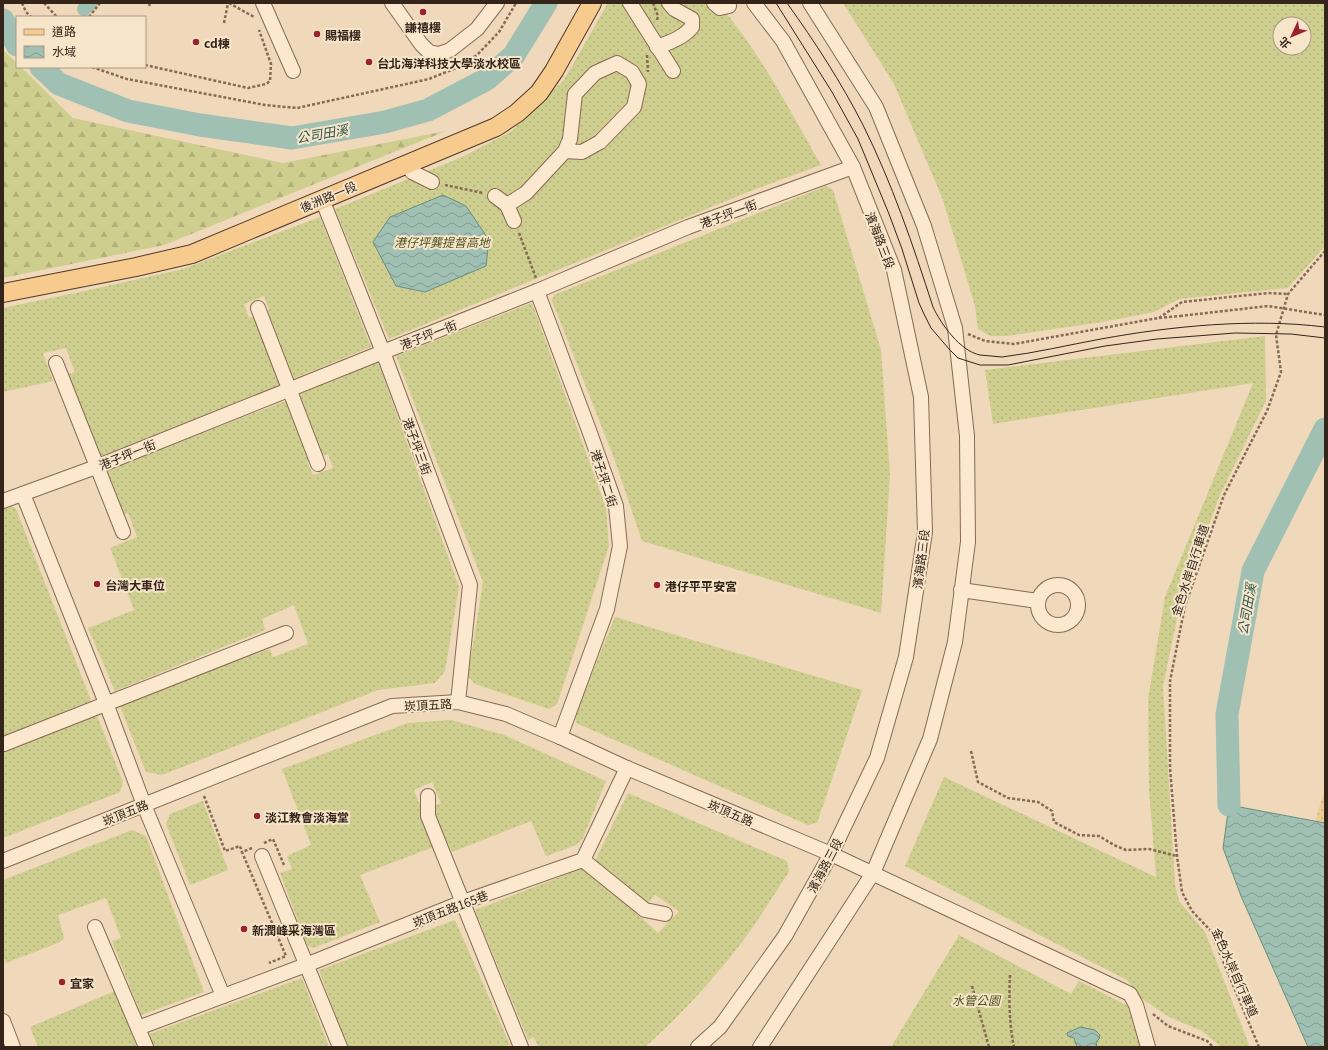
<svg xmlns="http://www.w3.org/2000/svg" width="1328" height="1050" font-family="Georgia,'Noto Sans TC',serif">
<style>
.grass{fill:url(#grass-dots);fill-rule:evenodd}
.forest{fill:url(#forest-firs)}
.sand{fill:url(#sand-dots)}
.water{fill:url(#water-waves);stroke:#678e7f}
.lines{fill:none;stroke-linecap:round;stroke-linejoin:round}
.canal{stroke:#9fc0b2;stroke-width:14}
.river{stroke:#9fc0b2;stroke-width:23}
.minor-casing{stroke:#876954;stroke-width:16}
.major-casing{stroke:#543829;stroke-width:20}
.path{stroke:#876954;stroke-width:2.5;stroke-dasharray:3 2;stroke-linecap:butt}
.minor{stroke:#fbe8ce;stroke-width:14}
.major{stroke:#f7ca8e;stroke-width:18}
.tram{stroke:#35241a;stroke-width:1}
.path-bridge{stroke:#876954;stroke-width:2.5;stroke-dasharray:3 2;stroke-linecap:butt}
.poi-dot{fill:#992130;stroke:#f7e5ca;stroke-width:1.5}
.labels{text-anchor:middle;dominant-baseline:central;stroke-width:4;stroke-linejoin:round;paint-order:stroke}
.poi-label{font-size:12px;font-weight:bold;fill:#35241a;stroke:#f7e5ca;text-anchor:start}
.street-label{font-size:12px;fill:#35241a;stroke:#f7e5ca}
.park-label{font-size:12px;font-style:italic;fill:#4c531f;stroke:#f7e5ca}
.water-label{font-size:13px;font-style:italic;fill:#28564e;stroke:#f7e5ca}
</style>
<defs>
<pattern id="grass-dots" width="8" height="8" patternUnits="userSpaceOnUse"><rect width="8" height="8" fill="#cece8e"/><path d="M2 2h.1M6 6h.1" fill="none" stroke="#b2b17a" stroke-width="1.8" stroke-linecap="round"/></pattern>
<pattern id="forest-firs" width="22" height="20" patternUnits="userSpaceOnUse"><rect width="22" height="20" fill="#cece8e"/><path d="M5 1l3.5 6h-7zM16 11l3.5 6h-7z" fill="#b2b17a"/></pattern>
<pattern id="sand-dots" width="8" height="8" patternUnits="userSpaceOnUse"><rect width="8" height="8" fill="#eecc95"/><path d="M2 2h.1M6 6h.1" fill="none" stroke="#cdaf80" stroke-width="1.8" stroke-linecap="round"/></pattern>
<pattern id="water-waves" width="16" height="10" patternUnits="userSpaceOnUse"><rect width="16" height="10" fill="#9fc0b2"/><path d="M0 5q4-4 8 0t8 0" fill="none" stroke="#829c90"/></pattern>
</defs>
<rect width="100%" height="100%" fill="#f0d9ba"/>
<g class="grass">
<path d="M 608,3 L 718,3 C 760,52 789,109 821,165 L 753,190 L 389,339 L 335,209 L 462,157 L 512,131 L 564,80 Z"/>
<path d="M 843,3 L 1325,3 L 1325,246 L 1288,288 L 1179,299 L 1154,312 L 1102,322 L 1006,336 L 990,336 L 978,329 L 975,306 L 943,200 L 894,84 ZM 1280,24 L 1304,24 L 1304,48 L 1280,48 Z"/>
<path d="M 826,186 L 833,190 L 881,350 L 890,475 L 881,613 L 642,541 L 614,458 L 552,301 L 554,295 Z"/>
<path d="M 320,217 L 371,347 L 292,379 L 265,312 L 269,310 L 264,296 L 244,304 L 249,318 L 255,316 L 281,384 L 98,459 L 66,375 L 75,372 L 66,348 L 43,353 L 53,381 L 3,392 L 3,308 L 80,292 L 183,269 Z"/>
<path d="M 532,303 L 606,508 L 609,546 L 557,704 L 549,709 L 475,684 L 468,676 L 483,582 L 396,356 Z"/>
<path d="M 1265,336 L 1266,401 L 1220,495 L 1180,604 L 1163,686 L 1175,884 L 1179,901 L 1205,932 L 1250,1047 L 1221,1047 L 1202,1031 L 1169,1017 L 1141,998 L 1127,980 L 905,866 L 944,777 L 1156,877 L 1149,789 L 1148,699 L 1165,597 L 1253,383 L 993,424 L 985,370 Z"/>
<path d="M 378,362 L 459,587 L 445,671 L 435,683 L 378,690 L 162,775 L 146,772 L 119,704 L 270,649 L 273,657 L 308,644 L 294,605 L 262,619 L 265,630 L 115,691 L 88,628 L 134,610 L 110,548 L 137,537 L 128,513 L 121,516 L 104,471 L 288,400 L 311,460 L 307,461 L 313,475 L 333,468 L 328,454 L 322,456 L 299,394 Z"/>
<path d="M 12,506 L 16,509 L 123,782 L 120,792 L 3,838 L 3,509 Z"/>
<path d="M 615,617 L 862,690 L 817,823 L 808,825 L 576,723 L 575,715 Z"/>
<path d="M 451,720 L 504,735 L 606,781 L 583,838 L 576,845 L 546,856 L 531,821 L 452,852 L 431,807 L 441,803 L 432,782 L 414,790 L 436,846 L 360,875 L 380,922 L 313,948 L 307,945 L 280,873 L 292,869 L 287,856 L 311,845 L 282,769 L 408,723 Z"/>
<path d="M 628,793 L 787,861 L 789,872 C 772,897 757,923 739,946 C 711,982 679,1017 645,1047 L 538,1047 L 534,1037 L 528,1040 L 475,910 L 586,867 L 658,933 L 679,911 L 655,895 L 647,904 L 595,861 Z"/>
<path d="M 203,801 L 228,870 L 190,885 L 166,824 L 170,814 Z"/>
<path d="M 132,830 L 146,836 L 204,992 L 141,1015 L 112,941 L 121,938 L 106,898 L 58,915 L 64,938 L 60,942 L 6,963 L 3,954 L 3,880 Z"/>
<path d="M 455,920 L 510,1045 L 505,1047 L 347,1047 L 319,970 Z"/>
<path d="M 959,935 L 1071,994 L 1079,981 L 1128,1006 L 1140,1047 L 891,1047 Z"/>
<path d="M 302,978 L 329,1047 L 153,1047 L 149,1034 Z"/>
<path d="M 115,991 L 137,1047 L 38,1047 L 30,1027 Z"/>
</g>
<path class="forest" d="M 3,50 L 17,63 L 17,67 L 21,67 L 73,118 L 283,163 L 446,131 L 164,245 L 3,278 Z"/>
<path class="sand" d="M 1325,788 L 1325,823 L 1315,822 Z"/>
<g class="water">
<path d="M 443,195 L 466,206 L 489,240 L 486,266 L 425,292 L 396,286 L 373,242 L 390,217 Z"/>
<path d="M 1229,805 L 1325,823 L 1325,1047 L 1308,1047 L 1241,896 L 1223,848 Z"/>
<path d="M 1080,1027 L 1095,1030 L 1100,1035 L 1099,1039 L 1096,1042 L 1097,1047 L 1077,1047 L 1074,1038 L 1068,1036 L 1067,1033 Z"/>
</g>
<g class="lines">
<path class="canal" d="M 84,9 L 91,3"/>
<g class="river">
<path d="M 3,20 L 17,45"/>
<path d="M 41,67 L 59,84 L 128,111 L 200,125 L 292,138 L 385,122 L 428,110 L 487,79 L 514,55 L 546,3"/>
<path d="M 1229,805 L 1227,714 L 1253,571 L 1325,429"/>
</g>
<g class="minor-casing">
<g id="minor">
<path d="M 263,3 L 293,71"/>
<path d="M 392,3 L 421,44 L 429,52 L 439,54 L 450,50 L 477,29 L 497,3"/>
<path d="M 630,3 L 673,71"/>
<path d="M 714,3 L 720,8 L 729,6"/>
<path d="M 657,47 C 670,42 683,38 692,27 L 692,19 L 674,9 L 669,3"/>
<path d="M 412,172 L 432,182"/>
<path d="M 495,196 L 507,205"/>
<path d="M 322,199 L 383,352 L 470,585 L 458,702"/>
<path d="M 514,221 L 507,205 L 526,193 L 565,151 L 582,152 L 600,142 L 634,107 L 639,84 L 632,72 L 617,63 L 595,73 L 575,94 L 570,139 L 565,151"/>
<path d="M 537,291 L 590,433 L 616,506 L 620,546 L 607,609 L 560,737"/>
<path d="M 258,308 L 318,464"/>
<path d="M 56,363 L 123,532"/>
<path d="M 23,494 L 106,703 L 144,805 L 223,996"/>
<path d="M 3,501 L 96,467 L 383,352 L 537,291 L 688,227 L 853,167"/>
<circle cx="1058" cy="605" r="20"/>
<path d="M 961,590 L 1038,601"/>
<path d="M 4,744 L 286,633"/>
<path d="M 428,796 L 428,816 L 521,1047"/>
<path d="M 262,856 L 340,1047"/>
<path d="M 583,860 L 645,910 L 665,914"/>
<path d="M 3,861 L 392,706 L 458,702 L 506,714 L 560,737 L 627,768 L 831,854 L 1130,994 L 1136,1005 L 1148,1047"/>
<path d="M 95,927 L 146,1047"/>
<path d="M 3,1021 L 13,1047"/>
<path d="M 138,1028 L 306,965 L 463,902 L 583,860 L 627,768"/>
<path d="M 698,1047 L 720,1027 L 785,936 L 831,854 L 877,758 L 906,657 L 925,532 L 921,397 L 894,270 L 853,167 L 783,41 L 754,3"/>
<path d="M 760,1047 L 873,873 L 930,739 L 955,642 L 968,542 L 967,436 L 955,328 L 924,226 L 876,107 L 810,3"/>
</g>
</g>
<g class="major-casing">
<path id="major" d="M 3,293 L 136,267 L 192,254 L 496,127 L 517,113 L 539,93 L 554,71 L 592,3"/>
</g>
<g class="path">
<path d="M 22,3 L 26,12 L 31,17"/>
<path d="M 44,3 L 57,17"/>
<path d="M 229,3 L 254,17"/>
<path d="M 653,3 L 658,16 L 657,20"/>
<path d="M 149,6 L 150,3"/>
<path d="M 89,17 L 100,3"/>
<path d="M 224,23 L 228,3"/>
<path d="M 647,55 L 648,72"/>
<path d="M 145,65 L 248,88 L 266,84 L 270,81 L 271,64 L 259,30"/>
<path d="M 92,67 L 127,79 L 265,105 L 297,108 L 429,79 L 461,66 L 478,54 L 499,32 L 516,3"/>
<path d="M 445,185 L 483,193"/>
<path d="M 519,233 L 536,278"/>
<path d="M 1159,318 L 1182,302 L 1268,293 L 1288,294"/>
<path d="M 968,334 L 985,341 L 1014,344 L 1158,318 L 1180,316"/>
<path d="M 971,751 L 978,782 L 1008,798 L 1038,802 L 1052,811 L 1054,822 L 1079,835 L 1099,836 L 1114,845 L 1126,850 L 1149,849 L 1177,856"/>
<path d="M 204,796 L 225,851 L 240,846 L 242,852"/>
<path d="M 264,843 L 273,839 L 284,865"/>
<path d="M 252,848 L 242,852 L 286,956 L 269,963"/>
<path d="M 1010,975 C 1009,1000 1009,1023 1014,1047"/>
<path d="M 972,986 L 989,1047"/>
<path d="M 1153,1014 L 1168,1026 L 1207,1041 L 1213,1047"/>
<path d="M 1259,1047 L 1210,930 L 1192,911 L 1182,892 L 1177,856 L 1170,768 L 1170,681 L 1185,606 L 1224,495 L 1267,411 L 1281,372 L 1276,335 L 1288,294 L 1325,251"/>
</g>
<use href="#minor" class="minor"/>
<use href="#major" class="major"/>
<g class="tram">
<path d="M 776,3 L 832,92 L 858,139 L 889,214 L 902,249 L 919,303 L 924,314 L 931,328 L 949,349 L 958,358 L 980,365 L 1008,365 L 1105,346 L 1157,339 L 1235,333 L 1291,334 L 1325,338"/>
<path d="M 787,3 C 815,42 841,82 863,125 C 892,183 913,245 933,307 C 941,324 960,351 980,355 C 987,356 995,356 1002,357 C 1035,353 1068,345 1101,339 C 1172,326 1253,318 1325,327"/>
</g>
<path class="path-bridge" d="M 1180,316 L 1268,306 L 1325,315"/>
</g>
<g class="poi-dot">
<circle cx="423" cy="12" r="4"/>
<circle cx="317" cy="34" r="4"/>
<circle cx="196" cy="42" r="4"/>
<circle cx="369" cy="62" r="4"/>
<circle cx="97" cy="584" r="4"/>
<circle cx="657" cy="585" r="4"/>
<circle cx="257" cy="816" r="4"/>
<circle cx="244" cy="929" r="4"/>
<circle cx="62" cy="982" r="4"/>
</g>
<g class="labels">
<g class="poi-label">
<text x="423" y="26" text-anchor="middle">謙禧樓</text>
<text x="325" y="34">賜福樓</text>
<text x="204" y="42">cd棟</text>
<text x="377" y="62">台北海洋科技大學淡水校區</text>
<text x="105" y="584">台灣大車位</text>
<text x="665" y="585">港仔平平安宮</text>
<text x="265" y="816">淡江教會淡海堂</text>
<text x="252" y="929">新潤峰采海灣區</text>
<text x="70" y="982">宜家</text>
</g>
<g class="street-label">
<text transform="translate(328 196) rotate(-23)">後洲路一段</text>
<text transform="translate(728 213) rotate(-20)">港子坪一街</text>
<text transform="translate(881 240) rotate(69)">濱海路三段</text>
<text transform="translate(428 334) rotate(-21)">港子坪一街</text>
<text transform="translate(418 446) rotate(70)">港子坪三街</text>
<text transform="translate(127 454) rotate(-22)">港子坪一街</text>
<text transform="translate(605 478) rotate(72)">港子坪二街</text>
<text transform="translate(920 559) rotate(-83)">濱海路三段</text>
<text transform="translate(1189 570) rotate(-72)">金色水岸自行車道</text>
<text transform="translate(428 704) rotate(-3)">崁頂五路</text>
<text transform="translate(125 812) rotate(-22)">崁頂五路</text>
<text transform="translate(731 812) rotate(23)">崁頂五路</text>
<text transform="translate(824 865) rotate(-62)">濱海路三段</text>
<text transform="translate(450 908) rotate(-21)">崁頂五路165巷</text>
<text transform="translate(1236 972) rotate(66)">金色水岸自行車道</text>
</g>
<g class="park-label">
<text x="442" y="241">港仔坪龔提督高地</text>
<text x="976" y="999">水管公園</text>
</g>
<g class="water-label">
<text transform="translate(322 133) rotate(-10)">公司田溪</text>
<text transform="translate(1246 609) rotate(-80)">公司田溪</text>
</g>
</g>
<rect width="1328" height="1050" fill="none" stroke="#35241a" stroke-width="8"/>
<rect x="16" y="16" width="130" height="52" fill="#f7e5ca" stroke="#a99884"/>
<rect x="24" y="29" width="20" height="6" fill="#f7ca8e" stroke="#a99884"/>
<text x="52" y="36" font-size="12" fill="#35241a">道路</text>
<rect x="24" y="46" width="20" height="12" fill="url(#water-waves)" stroke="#a99884"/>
<text x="52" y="56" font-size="12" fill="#35241a">水域</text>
<g transform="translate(1292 36) rotate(226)"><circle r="19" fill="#f7e5ca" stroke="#a99884"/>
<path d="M0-3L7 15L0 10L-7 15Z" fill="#992130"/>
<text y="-6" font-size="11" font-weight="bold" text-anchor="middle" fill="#35241a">北</text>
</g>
</svg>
